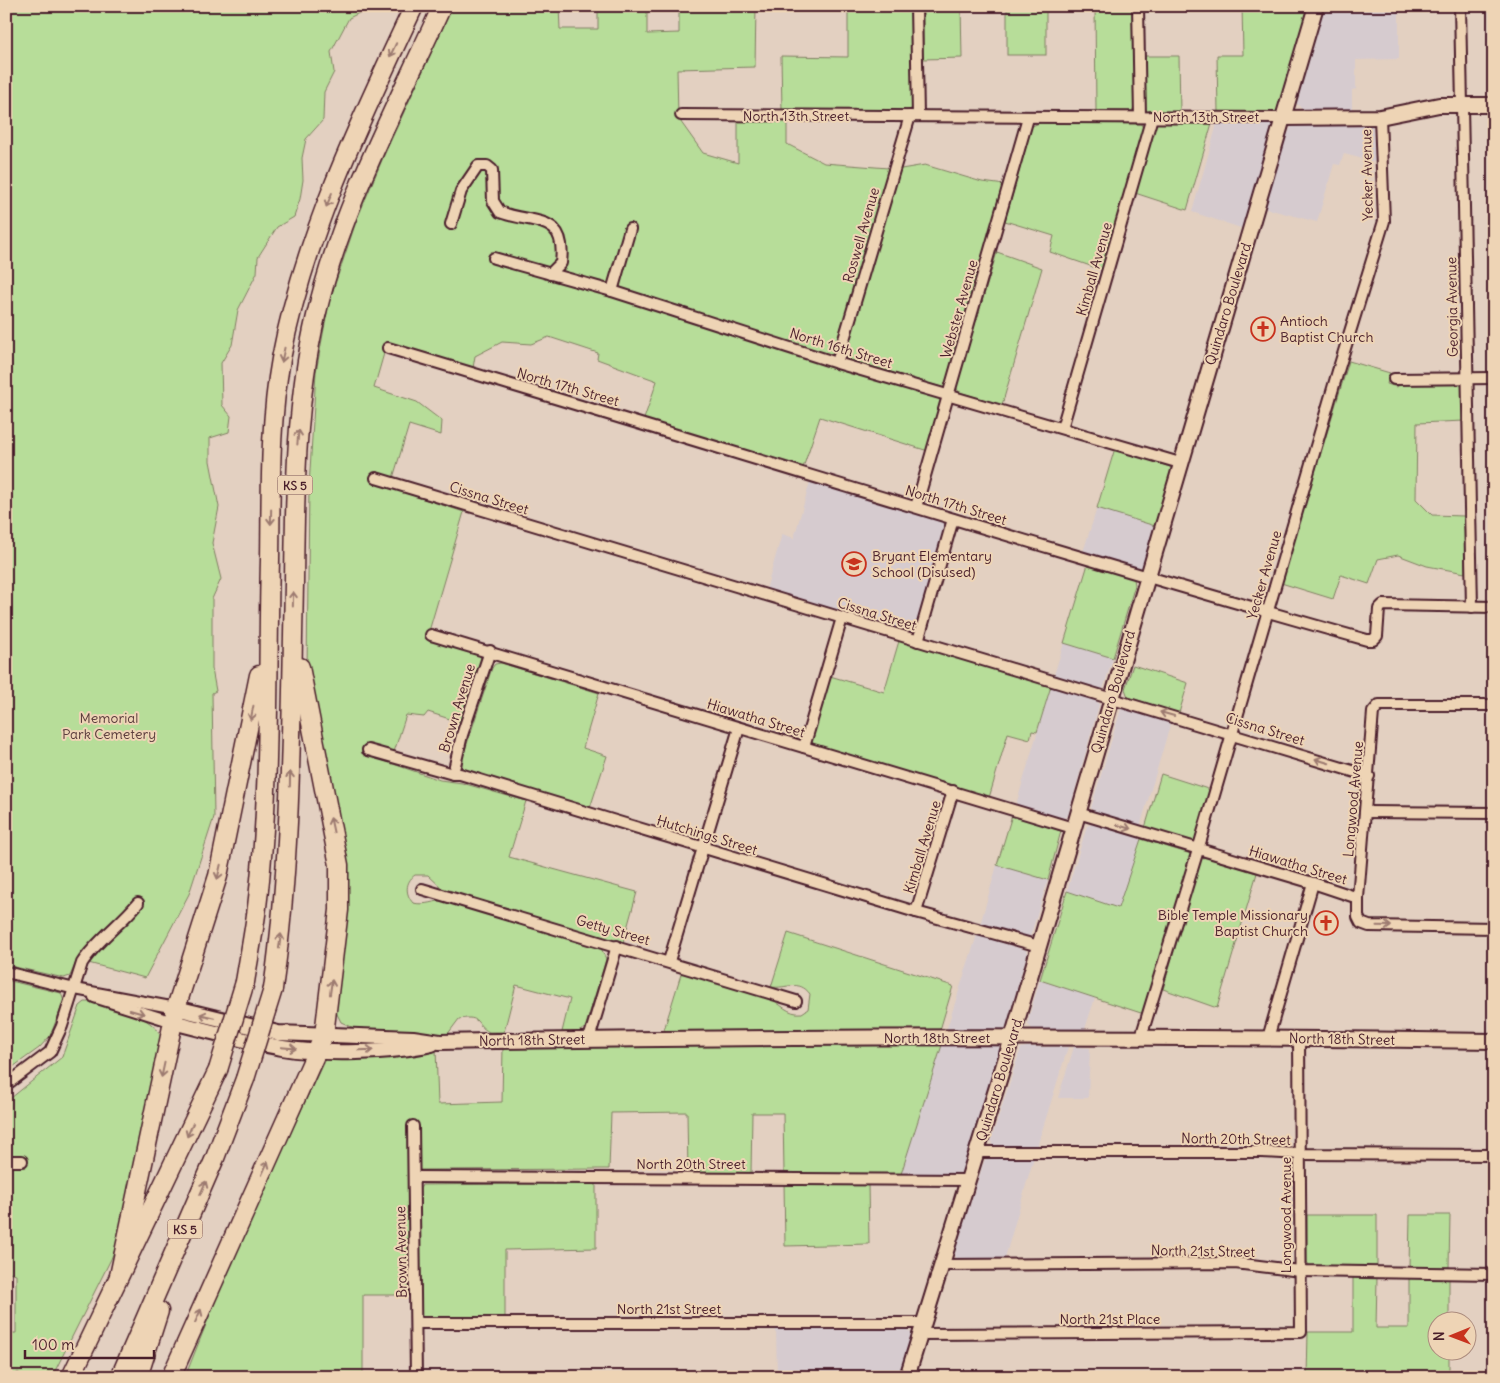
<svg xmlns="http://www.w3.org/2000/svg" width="1500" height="1383" font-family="Delius,sans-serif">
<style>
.built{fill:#d6cbcf}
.green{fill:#b7dd99;stroke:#807e62}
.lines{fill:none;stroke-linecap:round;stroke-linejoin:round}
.street-casing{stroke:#4a1f2b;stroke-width:14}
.secondary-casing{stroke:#4a1f2b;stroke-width:18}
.highway-casing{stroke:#4a1f2b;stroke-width:21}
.street{stroke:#eed4b5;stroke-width:10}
.secondary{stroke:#eed4b5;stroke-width:14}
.highway{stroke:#eed4b5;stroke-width:18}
.highway-bridge-casing{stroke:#4a1f2b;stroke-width:21;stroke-linecap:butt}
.highway-bridge{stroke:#eed4b5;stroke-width:18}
.oneway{stroke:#9c7a70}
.labels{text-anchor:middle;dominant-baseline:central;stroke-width:4;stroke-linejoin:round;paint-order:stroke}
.shield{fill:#eed4b5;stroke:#7b5554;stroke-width:1}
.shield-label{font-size:12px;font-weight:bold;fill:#4a1f2b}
.street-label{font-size:14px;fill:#4a1f2b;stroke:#eed4b5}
.poi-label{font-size:14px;fill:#4a1f2b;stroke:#eed4b5;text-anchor:start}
.park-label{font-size:14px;fill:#5a3c3c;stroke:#eed4b5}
</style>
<rect width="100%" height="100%" fill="#e3d0c1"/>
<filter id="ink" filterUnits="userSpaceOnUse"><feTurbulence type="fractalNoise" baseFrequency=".02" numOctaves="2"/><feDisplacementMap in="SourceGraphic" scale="10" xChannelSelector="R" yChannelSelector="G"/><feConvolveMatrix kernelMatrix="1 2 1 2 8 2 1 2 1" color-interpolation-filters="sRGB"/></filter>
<g filter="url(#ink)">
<g class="built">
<path d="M 1324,6 L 1399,6 L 1399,59 L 1356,60 L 1356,89 L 1352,90 L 1352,111 L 1303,110 L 1296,103 Z"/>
<path d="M 1217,124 L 1272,125 L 1273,128 L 1244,229 L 1192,212 Z"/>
<path d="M 1299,125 L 1371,125 L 1373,128 L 1375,162 L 1344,154 L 1340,165 L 1334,164 L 1317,222 L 1264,208 L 1283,142 L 1291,127 Z"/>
<path d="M 810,482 L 945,521 L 947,528 L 916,631 L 913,633 L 907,633 L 766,590 L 782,534 L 794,538 Z"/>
<path d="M 1097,508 L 1155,526 L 1142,567 L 1137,568 L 1083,552 Z"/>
<path d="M 1064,643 L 1113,658 L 1103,689 L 1054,675 Z"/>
<path d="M 1051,686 L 1097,701 L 1099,705 L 1068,816 L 1064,818 L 1016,805 Z"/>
<path d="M 1125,708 L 1171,722 L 1140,827 L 1094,813 L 1091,808 L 1121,709 Z"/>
<path d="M 1092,824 L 1141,839 L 1119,908 L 1067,891 L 1087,826 Z"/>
<path d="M 997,865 L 1048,880 L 1030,937 L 1026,939 L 980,925 Z"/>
<path d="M 977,935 L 1026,950 L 1027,954 L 1006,1028 L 1003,1031 L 946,1031 Z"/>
<path d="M 1040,980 L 1095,998 L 1084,1032 L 1037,1032 L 1032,1029 L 1028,1024 L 1029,1016 Z"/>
<path d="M 996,1044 L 1002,1049 L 964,1172 L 956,1175 L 901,1174 L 942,1045 Z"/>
<path d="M 1026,1047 L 1068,1047 L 1037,1147 L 997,1147 L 992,1145 L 991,1140 L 1021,1048 Z"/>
<path d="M 1074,1047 L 1090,1048 L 1088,1098 L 1058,1098 Z"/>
<path d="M 1034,1157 L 1004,1261 L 961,1261 L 957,1259 L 955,1255 L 956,1248 L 984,1161 L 987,1158 Z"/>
<path d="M 776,1329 L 904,1329 L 912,1332 L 913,1336 L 900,1377 L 777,1377 Z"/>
</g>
<g class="green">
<path d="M 6,6 L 373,6 L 349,18 L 331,52 L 334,72 L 324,92 L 323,120 L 306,139 L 302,158 L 303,180 L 300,199 L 294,217 L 277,227 L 258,257 L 257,273 L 238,310 L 232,345 L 221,363 L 222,405 L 231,416 L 229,432 L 210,438 L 210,461 L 219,507 L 212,543 L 221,579 L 212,599 L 212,669 L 216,691 L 212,693 L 214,817 L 189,894 L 145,978 L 77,960 L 70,976 L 64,978 L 6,965 Z"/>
<path d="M 453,6 L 559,6 L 560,29 L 598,29 L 598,6 L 647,6 L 647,34 L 679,33 L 679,6 L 756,6 L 755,67 L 677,69 L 678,118 L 703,153 L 738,163 L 738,121 L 787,121 L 787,144 L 824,163 L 901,169 L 925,165 L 982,182 L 1005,185 L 945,388 L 846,359 L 845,355 L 854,326 L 843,321 L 830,364 L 941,398 L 941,403 L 928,451 L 820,417 L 803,468 L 644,419 L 657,381 L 597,359 L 598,353 L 549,337 L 531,344 L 502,342 L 475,356 L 473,368 L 387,343 L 374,388 L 417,402 L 442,421 L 441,435 L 409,425 L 390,488 L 464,512 L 427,638 L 480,655 L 481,659 L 462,723 L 428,712 L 424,717 L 406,715 L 394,752 L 367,745 L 361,753 L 440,780 L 462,783 L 526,801 L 509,857 L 637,892 L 623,943 L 444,890 L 428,875 L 415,875 C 405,882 405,894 413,903 C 427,906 433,900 445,901 L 601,948 L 606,959 L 604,966 L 585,1028 L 578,1032 L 562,1032 L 570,999 L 516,985 L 504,1032 L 489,1032 C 474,1024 482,1015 459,1019 L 447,1035 L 354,1028 L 341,1022 L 334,1008 L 344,933 L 307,671 L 309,487 L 316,372 L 329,302 L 357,219 L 385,153 Z"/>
<path d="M 848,6 L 912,6 L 913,106 L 910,110 L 782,111 L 781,56 L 848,57 Z"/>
<path d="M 923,6 L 961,6 L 962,58 L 923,59 Z"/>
<rect x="1007" y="6" width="39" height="49"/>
<path d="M 1095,6 L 1133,6 L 1134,107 L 1132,111 L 1096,111 Z"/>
<path d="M 1242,6 L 1308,6 L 1277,110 L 1275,112 L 1218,113 L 1217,55 L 1243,55 Z"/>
<path d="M 1144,56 L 1179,56 L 1180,113 L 1148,113 L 1145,110 Z"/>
<path d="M 1042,122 L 1141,124 L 1143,128 L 1102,270 L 1050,252 L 1054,236 L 1005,221 L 1032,126 Z"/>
<path d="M 1159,122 L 1212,123 L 1187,210 L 1135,193 L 1156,125 Z"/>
<path d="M 997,252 L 1042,268 L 1002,405 L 959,392 L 956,387 Z"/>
<path d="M 1349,361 L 1390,373 L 1387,384 L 1397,387 L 1402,383 L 1459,383 L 1463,387 L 1464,421 L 1417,423 L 1416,499 L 1432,515 L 1464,516 L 1465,573 L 1427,566 L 1398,555 L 1378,559 L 1369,584 L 1341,575 L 1333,599 L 1281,583 Z"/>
<path d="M 1115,448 L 1173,468 L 1155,526 L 1097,508 Z"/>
<path d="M 1088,564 L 1134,579 L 1135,585 L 1113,658 L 1064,643 Z"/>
<path d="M 899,641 L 1051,686 L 1037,732 L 1032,731 L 1030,739 L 1008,733 L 989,798 L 813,745 L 811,740 L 830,676 L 884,692 Z"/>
<path d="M 501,663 L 599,693 L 583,748 L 607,756 L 590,808 L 465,771 L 462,766 L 462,759 L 492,668 L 495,664 Z"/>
<path d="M 1133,665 L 1188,683 L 1179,713 L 1128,697 L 1125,689 Z"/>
<path d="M 1161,774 L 1211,790 L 1197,841 L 1193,843 L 1145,828 Z"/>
<path d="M 1012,815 L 1061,831 L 1048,880 L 997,865 Z"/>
<path d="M 1141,839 L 1191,854 L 1192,857 L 1144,1014 L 1040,980 L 1067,891 L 1118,908 Z"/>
<path d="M 1205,857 L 1257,873 L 1217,1008 L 1163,989 L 1201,859 Z"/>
<path d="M 788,933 L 953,986 L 940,1030 L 663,1033 L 682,971 L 768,997 C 780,1003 788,1015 802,1013 L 808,1009 L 810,994 C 799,979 787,989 771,987 Z"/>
<path d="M 6,980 L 61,993 L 64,1001 L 50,1036 L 39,1048 L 6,1072 Z"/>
<path d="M 85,1002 L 93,1002 C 115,1009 152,1014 162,1038 L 122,1232 L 111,1259 L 52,1377 L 24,1377 L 18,1372 L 12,1377 L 6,1377 L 6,1333 L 16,1333 L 16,1274 L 6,1271 L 6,1102 L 62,1057 L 80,1006 Z"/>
<path d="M 942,1045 L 901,1174 L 784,1173 L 783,1113 L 752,1113 L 751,1173 L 688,1173 L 687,1112 L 611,1113 L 609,1169 L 417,1170 L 417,1121 L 409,1121 L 411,1295 L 363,1295 L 363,1377 L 185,1377 L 235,1252 L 325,1059 L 333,1055 L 436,1049 L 438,1104 L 502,1102 L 503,1047 Z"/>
<path d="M 784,1182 L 868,1183 L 869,1244 L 785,1246 Z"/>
<path d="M 596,1183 L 596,1248 L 505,1250 L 505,1318 L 424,1318 L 421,1315 L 420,1189 L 422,1185 Z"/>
<path d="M 1307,1215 L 1377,1215 L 1377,1267 L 1310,1266 L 1307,1262 Z"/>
<path d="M 1410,1215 L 1450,1215 L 1449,1267 L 1409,1267 Z"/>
<path d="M 1353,1277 L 1377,1277 L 1376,1328 L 1409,1328 L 1409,1278 L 1449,1279 L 1449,1320 L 1438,1320 L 1438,1350 L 1449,1351 L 1449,1374 L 1494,1374 L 1494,1377 L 1307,1377 L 1308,1332 L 1353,1332 Z"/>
</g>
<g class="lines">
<g class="street-casing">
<g id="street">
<path d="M 916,6 L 918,116"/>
<path d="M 1138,6 L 1140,117"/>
<path d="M 1460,6 L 1472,607"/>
<path d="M 681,115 L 1284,118"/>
<path d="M 451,224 L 461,191 L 478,166 L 487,166 L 492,170 L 493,201 L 500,212 C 534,225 567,213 561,263 L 550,274"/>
<path d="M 494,258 L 612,291 L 837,363 L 1180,463"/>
<path d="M 612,291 L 630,229"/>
<path d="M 388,348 C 715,445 1039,548 1367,640 L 1373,640 L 1377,636 L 1379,609 L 1383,605 L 1494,607"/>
<path d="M 837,363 L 910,116"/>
<path d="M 1394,379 L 1494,378"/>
<path d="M 1062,428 L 1152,117"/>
<path d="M 376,478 L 1369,776"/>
<path d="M 916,507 L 1028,118"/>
<path d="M 431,635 L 1073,828"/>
<path d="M 918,641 L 953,519"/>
<path d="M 1494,705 L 1379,705 L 1373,712 L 1358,898 L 1358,917 L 1361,923 L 1369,926 L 1494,928"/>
<path d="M 804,747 L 842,618"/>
<path d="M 368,750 L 453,774 L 460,774 L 916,912 L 1039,946"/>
<path d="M 453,774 L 462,735 L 490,651"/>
<path d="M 1366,812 L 1494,813"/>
<path d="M 1078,813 L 1313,883 L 1358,898"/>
<path d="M 422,889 L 796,1001"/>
<path d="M 916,912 L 953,791"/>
<path d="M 669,961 L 739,728"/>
<path d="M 6,972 L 75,989 L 176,1008"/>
<path d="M 94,997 L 173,1022"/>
<path d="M 1141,1037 L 1198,850 L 1338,371 L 1384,221 L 1380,117"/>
<path d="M 1268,1038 L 1313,883"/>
<path d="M 589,1039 L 617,946"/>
<path d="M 6,1085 L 50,1052 L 62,1026 L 82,963 C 97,940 121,924 138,903"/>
<path d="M 413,1126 L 416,1377"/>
<path d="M 977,1152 L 1262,1152 L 1300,1154 L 1494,1155"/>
<path d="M 6,1161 L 22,1161"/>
<path d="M 414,1177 L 968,1180"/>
<path d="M 941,1265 L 1235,1263 L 1300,1271 L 1494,1274"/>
<path d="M 416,1323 L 923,1323"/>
<path d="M 920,1334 L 1301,1332 L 1299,1038"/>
</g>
</g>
<g class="secondary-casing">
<g id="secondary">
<path d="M 1284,118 L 1380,117 L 1439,105 L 1494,105"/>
<path d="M 176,1008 L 278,1033 L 413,1038 L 440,1042 C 791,1036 1142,1036 1494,1041"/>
<path d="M 173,1022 C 209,1031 245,1041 282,1048 C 323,1055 391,1053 432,1044"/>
<path d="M 907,1377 L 1012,1038 L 1316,6"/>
</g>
</g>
<g class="highway-casing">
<g id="highway">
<path d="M 245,982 C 249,957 254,932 257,907 C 271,793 267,675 270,560 C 271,493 269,425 281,359 C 304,236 361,119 414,6"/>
<path d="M 273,989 C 292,855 291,720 294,584 C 295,494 295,404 316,316 C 341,208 396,107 442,6"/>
<path d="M 119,1276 L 176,1008 L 218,876 L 259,675"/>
<path d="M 71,1377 L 218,1070"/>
<path d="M 120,1377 L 215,1158 L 245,1079"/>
<path d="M 138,1377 L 159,1311"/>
<path d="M 171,1377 L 324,1035 L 339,910 L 339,865 L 300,667"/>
</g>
</g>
<use href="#street" class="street"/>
<use href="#secondary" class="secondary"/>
<use href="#highway" class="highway"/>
<g class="highway-bridge-casing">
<g id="highway-bridge">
<path d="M 218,1070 L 245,982"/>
<path d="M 245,1079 L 273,989"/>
</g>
</g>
<use href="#highway-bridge" class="highway-bridge"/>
</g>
<defs><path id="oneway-shaft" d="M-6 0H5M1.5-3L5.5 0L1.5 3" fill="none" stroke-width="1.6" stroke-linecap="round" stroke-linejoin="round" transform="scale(1.25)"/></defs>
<g class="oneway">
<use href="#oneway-shaft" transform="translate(393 50) rotate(115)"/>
<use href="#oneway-shaft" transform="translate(329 200) rotate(112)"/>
<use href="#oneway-shaft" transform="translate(283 355) rotate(102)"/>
<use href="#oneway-shaft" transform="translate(298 437) rotate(-85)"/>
<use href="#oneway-shaft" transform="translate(271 517) rotate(91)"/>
<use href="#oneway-shaft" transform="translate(293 599) rotate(-89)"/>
<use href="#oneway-shaft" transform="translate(252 713) rotate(101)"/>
<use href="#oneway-shaft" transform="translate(1167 714) rotate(-164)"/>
<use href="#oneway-shaft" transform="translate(1322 761) rotate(-163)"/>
<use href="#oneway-shaft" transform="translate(290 779) rotate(-89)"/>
<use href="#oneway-shaft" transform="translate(332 825) rotate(-102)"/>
<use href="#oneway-shaft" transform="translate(1124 827) rotate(17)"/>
<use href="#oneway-shaft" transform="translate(219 872) rotate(103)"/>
<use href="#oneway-shaft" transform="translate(1384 926) rotate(1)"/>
<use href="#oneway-shaft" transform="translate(280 941) rotate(-82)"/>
<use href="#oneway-shaft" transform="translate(331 987) rotate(-82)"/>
<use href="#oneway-shaft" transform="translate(137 1012) rotate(16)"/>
<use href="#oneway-shaft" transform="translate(207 1016) rotate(-166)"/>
<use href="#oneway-shaft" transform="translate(289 1048) rotate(5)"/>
<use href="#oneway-shaft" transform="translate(366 1050) rotate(-2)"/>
<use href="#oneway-shaft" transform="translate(163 1070) rotate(102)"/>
<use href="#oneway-shaft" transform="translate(190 1130) rotate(114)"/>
<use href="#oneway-shaft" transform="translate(265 1168) rotate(-66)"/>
<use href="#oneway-shaft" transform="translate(203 1188) rotate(-66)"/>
<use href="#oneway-shaft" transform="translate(198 1316) rotate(-66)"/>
</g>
</g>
<defs>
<g id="church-ring" transform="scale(1.25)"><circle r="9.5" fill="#eed4b5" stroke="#c8321e" stroke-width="1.5"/><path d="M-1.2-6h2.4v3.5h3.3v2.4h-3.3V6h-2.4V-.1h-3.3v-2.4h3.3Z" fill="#c8321e"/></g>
<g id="school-ring" transform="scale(1.25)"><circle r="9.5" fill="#eed4b5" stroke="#c8321e" stroke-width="1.5"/><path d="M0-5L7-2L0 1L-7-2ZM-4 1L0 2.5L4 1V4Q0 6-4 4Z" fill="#c8321e"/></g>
</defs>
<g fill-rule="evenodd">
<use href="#church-ring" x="1263" y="329"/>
<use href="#school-ring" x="854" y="564"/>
<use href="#church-ring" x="1326" y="923"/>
</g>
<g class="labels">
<g class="shield">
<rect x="277.5" y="475.5" width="35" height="19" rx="4"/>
<rect x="167.5" y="1219.5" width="35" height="19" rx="4"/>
</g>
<g class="shield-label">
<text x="295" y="485">KS 5</text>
<text x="185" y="1229">KS 5</text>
</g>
<g class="street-label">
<text x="796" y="116">North 13th Street</text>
<text x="1206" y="117">North 13th Street</text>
<text transform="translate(1367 175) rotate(-91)">Yecker Avenue</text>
<text transform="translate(861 235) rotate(-74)">Roswell Avenue</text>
<text transform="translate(1094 269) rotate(-74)">Kimball Avenue</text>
<text transform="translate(1228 304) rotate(-73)">Quindaro Boulevard</text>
<text transform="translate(1452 307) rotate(-91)">Georgia Avenue</text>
<text transform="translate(959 309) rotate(-74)">Webster Avenue</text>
<text transform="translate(841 348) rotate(17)">North 16th Street</text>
<text transform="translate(568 387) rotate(16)">North 17th Street</text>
<text transform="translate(489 498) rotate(17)">Cissna Street</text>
<text transform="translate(956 505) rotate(17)">North 17th Street</text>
<text transform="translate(1264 575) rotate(-74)">Yecker Avenue</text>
<text transform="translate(877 614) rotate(17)">Cissna Street</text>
<text transform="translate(1113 692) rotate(-74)">Quindaro Boulevard</text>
<text transform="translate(457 708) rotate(-73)">Brown Avenue</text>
<text transform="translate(756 718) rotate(17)">Hiawatha Street</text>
<text transform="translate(1265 729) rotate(17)">Cissna Street</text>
<text transform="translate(1353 799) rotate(-85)">Longwood Avenue</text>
<text transform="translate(707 835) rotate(17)">Hutchings Street</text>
<text transform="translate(922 847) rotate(-73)">Kimball Avenue</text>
<text transform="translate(1298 865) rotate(17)">Hiawatha Street</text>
<text transform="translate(613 930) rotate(16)">Getty Street</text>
<text x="937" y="1038">North 18th Street</text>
<text transform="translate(1342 1039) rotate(1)">North 18th Street</text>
<text transform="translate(532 1040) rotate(-1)">North 18th Street</text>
<text transform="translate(999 1080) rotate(-73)">Quindaro Boulevard</text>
<text transform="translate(1236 1139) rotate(1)">North 20th Street</text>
<text x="691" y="1164">North 20th Street</text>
<text transform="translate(1286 1215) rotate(-90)">Longwood Avenue</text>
<text transform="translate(1203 1251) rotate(1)">North 21st Street</text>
<text transform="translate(401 1252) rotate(-91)">Brown Avenue</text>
<text x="669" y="1309">North 21st Street</text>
<text x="1110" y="1319">North 21st Place</text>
</g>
<g class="poi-label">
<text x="1280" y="321">Antioch<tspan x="1280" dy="16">Baptist Church</tspan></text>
<text x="872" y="556">Bryant Elementary<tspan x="872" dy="16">School (Disused)</tspan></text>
<text x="1308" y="915" text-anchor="end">Bible Temple Missionary<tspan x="1308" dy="16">Baptist Church</tspan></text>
</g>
<g class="park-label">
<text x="109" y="718">Memorial<tspan x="109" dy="16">Park Cemetery</tspan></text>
</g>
</g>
<rect width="1500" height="1383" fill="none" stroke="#eed4b5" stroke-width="25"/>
<rect x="12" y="12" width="1475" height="1358" fill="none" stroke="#4a1f2b" stroke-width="2" filter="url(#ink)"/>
<g transform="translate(1452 1336) rotate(269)"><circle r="24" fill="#eed4b5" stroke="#ac8c7e"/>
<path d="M0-4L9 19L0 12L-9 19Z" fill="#c8321e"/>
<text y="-8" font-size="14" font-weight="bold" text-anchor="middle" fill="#4a1f2b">N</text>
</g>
<path d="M25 1350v8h129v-8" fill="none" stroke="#4a1f2b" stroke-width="2.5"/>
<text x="32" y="1350" font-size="15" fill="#4a1f2b" stroke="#eed4b5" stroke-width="4" paint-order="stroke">100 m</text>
</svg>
